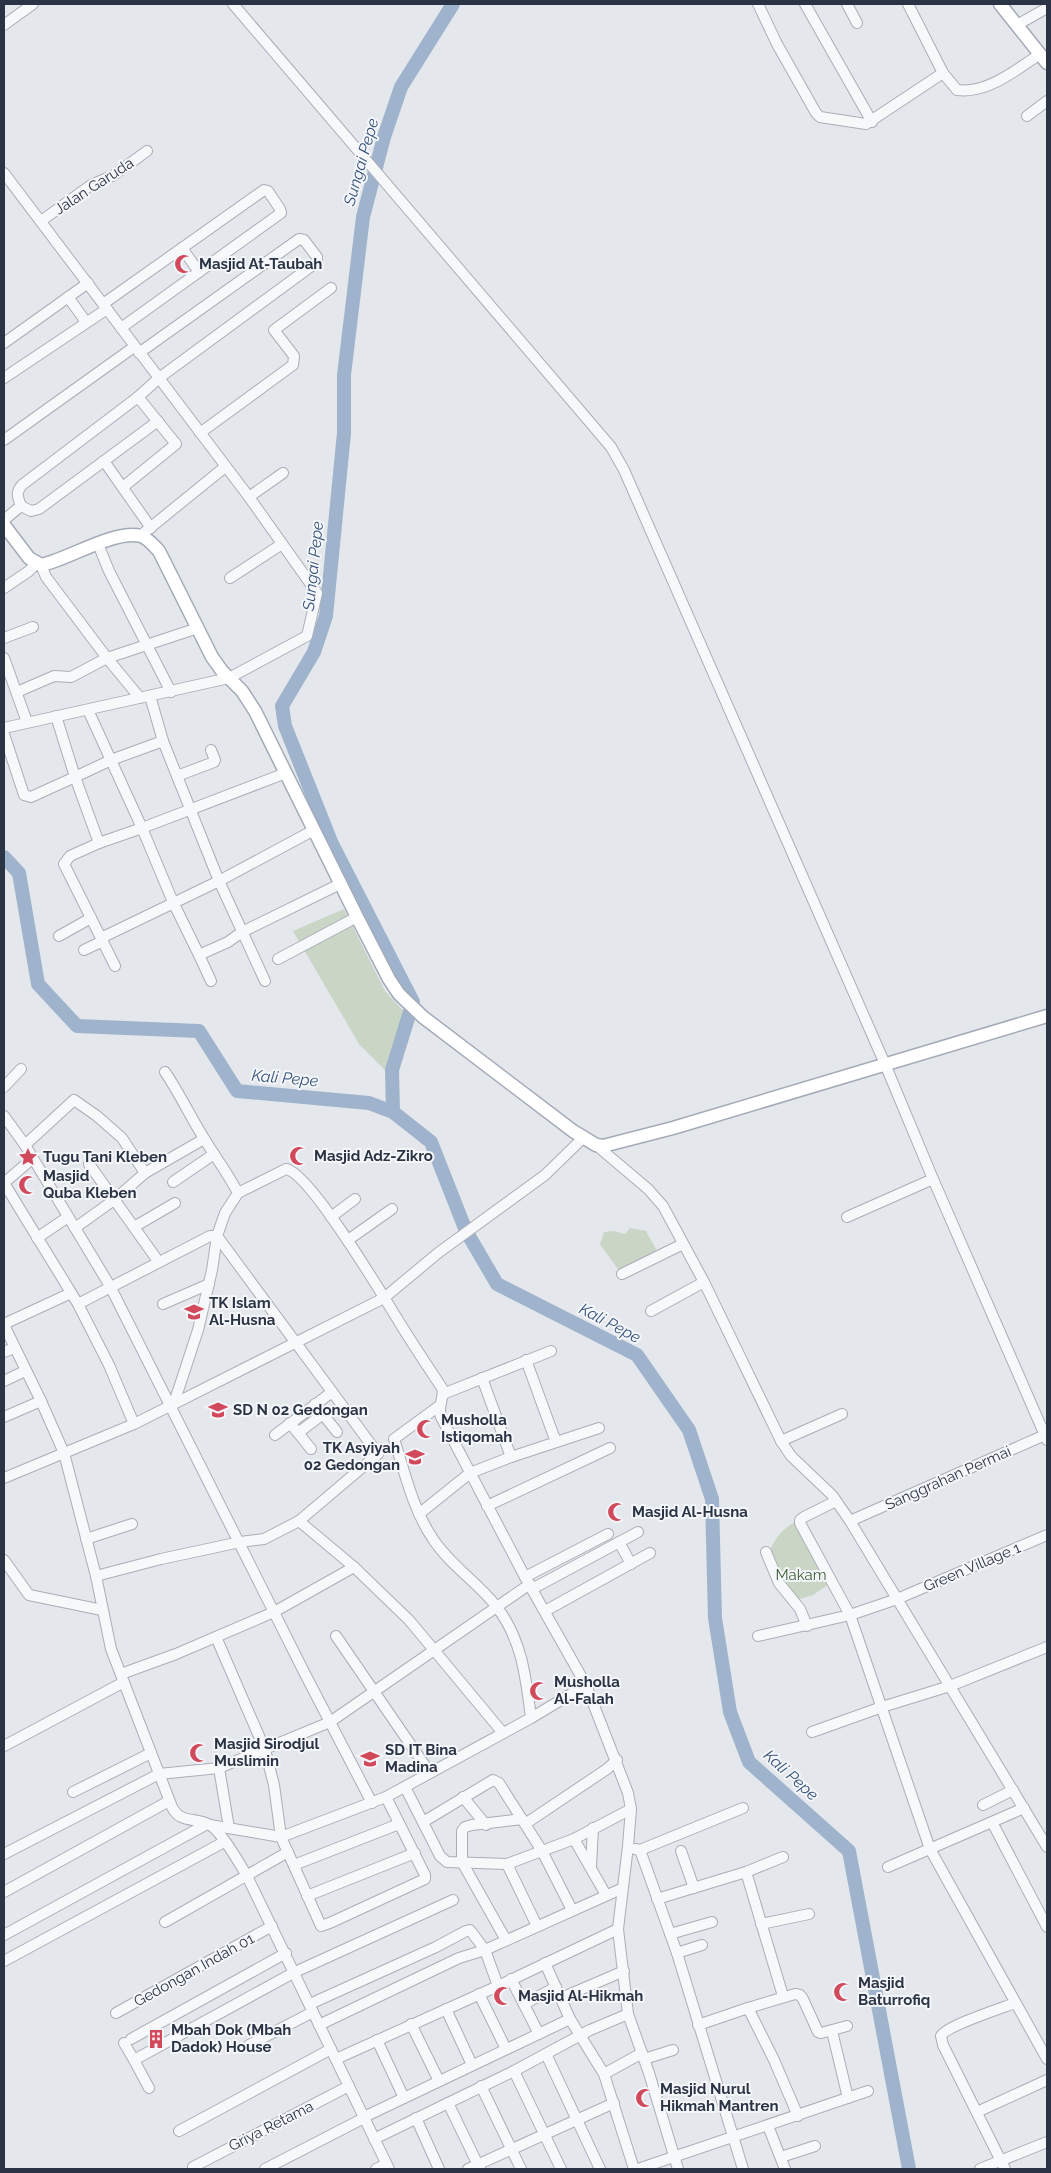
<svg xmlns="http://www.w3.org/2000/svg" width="1051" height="2173" font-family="Raleway,sans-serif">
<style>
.green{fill:#c9d6c5}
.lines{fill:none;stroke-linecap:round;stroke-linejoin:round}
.river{stroke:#9fb4cc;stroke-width:14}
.minor-casing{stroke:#a9aeb7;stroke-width:12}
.major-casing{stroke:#a3abb8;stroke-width:15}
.minor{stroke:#f7f8fa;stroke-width:10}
.major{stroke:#fff;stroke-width:12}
.labels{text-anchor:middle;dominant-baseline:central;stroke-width:4;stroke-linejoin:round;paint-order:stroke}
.street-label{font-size:15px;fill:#2b3445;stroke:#f4f6f9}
.poi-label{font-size:15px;font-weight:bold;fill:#2b3445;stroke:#f4f6f9;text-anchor:start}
.park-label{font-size:15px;fill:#3f6138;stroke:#f4f6f9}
.water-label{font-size:16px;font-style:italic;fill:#34527a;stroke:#f4f6f9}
</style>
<rect width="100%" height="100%" fill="#e4e7ec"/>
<g class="green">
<path d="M 344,909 L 385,991 L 407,1015 L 388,1073 L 359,1044 L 293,931 Z"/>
<path d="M 630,1228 L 646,1231 L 657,1251 L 620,1272 L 600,1244 L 604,1232 L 614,1231 L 625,1234 Z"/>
<path d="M 795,1522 L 829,1584 L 813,1595 L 796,1600 L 788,1593 L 769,1553 C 774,1539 782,1529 795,1522 Z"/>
</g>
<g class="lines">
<g class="river">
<path d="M 4,857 L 19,873 L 38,984 L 77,1026 L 199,1031 L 237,1091 L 369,1103 L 393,1112 L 431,1142 L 466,1231 L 497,1284 L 637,1355 L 689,1430 L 712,1499 L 715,1618 L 730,1712 L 749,1762 L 849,1851 L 909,2169"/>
<path d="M 393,1112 L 392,1070 L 413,1002 L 332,844 L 285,726 L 282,706 L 314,652 L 326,616 L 344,433 L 344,375 L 363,217 L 384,137 L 401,87 L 453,4"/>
</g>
<g class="minor-casing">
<g id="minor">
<path d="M 233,4 L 611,447 L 624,470 L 885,1064 L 933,1179 L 1047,1440"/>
<path d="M 758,4 L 777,44 L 816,113 L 820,117 L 866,124 L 943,73"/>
<path d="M 805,4 L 872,122"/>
<path d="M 847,4 L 857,23"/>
<path d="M 908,4 L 943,73 L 957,90 C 987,94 1016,70 1040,54"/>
<path d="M 4,25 L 33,4"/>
<path d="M 1017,25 L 1047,8"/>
<path d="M 1027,116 L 1047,101"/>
<path d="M 4,173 L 249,497 L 317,593 L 307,636 L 229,678 L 4,728"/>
<path d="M 41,221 L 91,185 L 114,175 L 147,151"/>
<path d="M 182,248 L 199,272"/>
<path d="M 68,297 L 86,322"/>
<path d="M 103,304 L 264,190 L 268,191 L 280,209 L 281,213 L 121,328"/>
<path d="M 4,343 L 88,283"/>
<path d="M 4,378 L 107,309"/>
<path d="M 138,397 L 159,378 L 317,262 L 317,257 L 304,240 L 299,239 L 139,353"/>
<path d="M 200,433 L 293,365 L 294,356 L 274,330 L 331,288"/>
<path d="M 4,440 L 134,347"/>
<path d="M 104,461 L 151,528"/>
<path d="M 249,497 L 283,473"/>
<path d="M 21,506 C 18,497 15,493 22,485 L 138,397 L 176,444 L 123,487"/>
<path d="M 4,520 L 21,506 L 31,511 L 39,509 L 158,421"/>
<path d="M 140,536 L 225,467"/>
<path d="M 98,544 L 109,571 L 171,692"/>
<path d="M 41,565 L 46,577 L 107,658 L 140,698"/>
<path d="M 230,578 L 282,544"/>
<path d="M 4,588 L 29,571 L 36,564"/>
<path d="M 4,638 L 33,627"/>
<path d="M 4,658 L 27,722"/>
<path d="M 17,692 L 54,676 L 71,677 L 107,658 L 198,628"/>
<path d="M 88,710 L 142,828 L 99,843"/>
<path d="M 4,734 L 24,795 L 31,797 L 75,777 L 56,716"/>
<path d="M 286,773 L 142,828 L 173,902 L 199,955 L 228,942 L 242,932 L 340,884"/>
<path d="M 177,776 L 214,762 L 215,760 L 211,750"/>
<path d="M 59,936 L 91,918"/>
<path d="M 101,938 L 219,881 L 163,741 L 150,696"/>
<path d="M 84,950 L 103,941"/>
<path d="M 199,955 L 211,981"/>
<path d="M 278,959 L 357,917"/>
<path d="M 115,966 L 64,864 L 70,856 L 99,843 L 75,777 L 111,760 L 163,741"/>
<path d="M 265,981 L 219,881 L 314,830"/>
<path d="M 165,1072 C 180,1094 191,1118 205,1140 C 216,1158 228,1174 238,1193 L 225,1213 L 217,1236 L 212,1270 L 198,1330 L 174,1403"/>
<path d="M 4,1087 L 21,1069"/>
<path d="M 4,1116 L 25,1145 L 110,1286 L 303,1670 L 372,1803"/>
<path d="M 25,1145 L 74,1100 L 97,1116 L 122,1138 L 145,1173 L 114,1200 L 75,1228"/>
<path d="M 596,1145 L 648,1189 L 663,1206 L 704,1282 L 781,1441 L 791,1456 L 832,1495 L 850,1521 L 1047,1847"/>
<path d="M 89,1164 L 158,1261"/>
<path d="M 145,1173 L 204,1139"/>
<path d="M 173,1182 L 214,1154"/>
<path d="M 4,1183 L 78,1304 L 109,1365 L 134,1424"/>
<path d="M 4,1183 L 33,1158"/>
<path d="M 238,1193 L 286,1169 C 311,1173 389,1306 406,1333 C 418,1352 430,1370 442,1388 C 445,1397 437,1406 441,1417 L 525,1577 L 586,1685 L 628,1793 L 631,1809 L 628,1846 L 618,1929 L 628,2014 L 649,2073 L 678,2169"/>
<path d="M 331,1217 L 355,1199"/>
<path d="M 847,1217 L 933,1179"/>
<path d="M 134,1227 L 175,1203"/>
<path d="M 37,1238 L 68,1217"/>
<path d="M 348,1240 L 392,1209"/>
<path d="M 622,1274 L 683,1244"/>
<path d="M 78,1304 L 210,1236 L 217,1236 L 378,1454 L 299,1521 L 264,1539 L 240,1542 L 161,1559 L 96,1576"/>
<path d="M 163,1304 L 209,1284"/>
<path d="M 651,1311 L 704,1282"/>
<path d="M 4,1324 L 71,1293"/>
<path d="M 4,1325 L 41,1401 L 64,1453 L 96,1576 L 111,1649 L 172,1807 C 180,1824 196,1817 210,1825 C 222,1832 239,1863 247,1876 L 389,2169"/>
<path d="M 4,1352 L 14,1348"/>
<path d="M 526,1360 L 556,1442"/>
<path d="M 482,1378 L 511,1457"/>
<path d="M 4,1381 L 25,1371"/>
<path d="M 443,1394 L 551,1351"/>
<path d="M 315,1404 L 337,1432"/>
<path d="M 439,1406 L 394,1439 C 405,1473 413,1510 433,1539 C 450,1565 477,1582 496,1606 C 522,1639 526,1678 531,1718"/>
<path d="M 4,1417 L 41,1401"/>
<path d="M 290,1423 L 311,1449"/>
<path d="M 298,1433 L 323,1414"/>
<path d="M 275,1435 L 332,1392"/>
<path d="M 781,1441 L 842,1414"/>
<path d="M 4,1478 L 134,1424 L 384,1298 L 438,1253 L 545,1175 L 583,1138"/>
<path d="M 836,1501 L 804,1517 L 800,1520 L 800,1523 L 850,1615 L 930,1849 L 1047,2059"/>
<path d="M 487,1506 L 610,1448"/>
<path d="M 419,1514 L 470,1473 L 511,1457 L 599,1428"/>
<path d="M 299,1521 L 354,1567 L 409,1620 L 503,1733"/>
<path d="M 850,1521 L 1045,1435"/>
<path d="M 86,1539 L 132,1524"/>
<path d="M 619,1542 L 631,1564"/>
<path d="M 766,1552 L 779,1583 L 800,1609 L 807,1626"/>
<path d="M 4,1560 L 29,1595 L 102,1610"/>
<path d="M 525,1577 L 608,1534"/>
<path d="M 532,1589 L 638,1532"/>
<path d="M 545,1611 L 650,1553"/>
<path d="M 336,1636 L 430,1773"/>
<path d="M 758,1636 L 850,1615 L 897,1599 L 1047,1535"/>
<path d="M 216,1637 L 265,1750 L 274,1785 L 281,1837 L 321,1926 L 332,1922 L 425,1879 L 425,1875 L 386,1797"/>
<path d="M 121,1674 L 176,1654 L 274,1612 L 354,1567"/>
<path d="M 812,1732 L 882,1707 L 950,1686 L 1047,1647"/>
<path d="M 4,1746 L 124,1682"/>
<path d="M 219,1768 L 229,1828"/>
<path d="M 405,1787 L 440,1856 L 447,1862 L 507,1864 L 542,1851 L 499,1783 L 493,1780 L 423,1822"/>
<path d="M 73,1792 L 151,1753"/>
<path d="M 463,1797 L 486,1825"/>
<path d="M 983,1805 L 1013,1790"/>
<path d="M 525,1824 L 607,1769 L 617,1760"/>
<path d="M 993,1824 L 1047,1927"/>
<path d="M 210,1825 L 281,1837 L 386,1797 L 531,1718 L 586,1685"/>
<path d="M 574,1839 L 631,1809"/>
<path d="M 635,1849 L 640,1850 L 743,1808"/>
<path d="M 640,1850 L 677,1953 L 743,2169"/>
<path d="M 681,1851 L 694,1888"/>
<path d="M 4,1854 L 159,1774 L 219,1768 L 330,1722 L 530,1584"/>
<path d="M 507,1864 L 537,1926"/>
<path d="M 294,1865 L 399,1824"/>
<path d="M 591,1866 L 593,1828"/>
<path d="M 888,1867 L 1024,1808"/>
<path d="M 746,1872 L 783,1996"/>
<path d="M 4,1892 L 169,1801"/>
<path d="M 307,1896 L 415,1853"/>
<path d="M 657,1899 L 746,1872 L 783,1857"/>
<path d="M 572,1910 L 542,1851 L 574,1839 L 606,1895"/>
<path d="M 165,1922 L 288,1852"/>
<path d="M 761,1924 L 809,1914"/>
<path d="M 670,1934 L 712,1922"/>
<path d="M 4,1935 L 207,1824"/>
<path d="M 506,1940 L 462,1862 L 462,1831 L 465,1827 L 472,1825 L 522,1819"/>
<path d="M 677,1953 L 702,1945"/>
<path d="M 4,1961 L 224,1842"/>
<path d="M 545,1963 L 570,2019 L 604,2074 L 634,2169"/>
<path d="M 511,1979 L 539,2034"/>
<path d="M 498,1986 L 618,1929"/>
<path d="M 479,1994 L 506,2049"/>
<path d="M 561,1998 L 624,1971"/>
<path d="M 310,2004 L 436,1947 L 466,1931 L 470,1930 L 485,1950 L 498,1986 L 336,2059"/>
<path d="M 524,2004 L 556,1987"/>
<path d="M 748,2008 L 774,2060 L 798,2116"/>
<path d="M 446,2009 L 472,2065"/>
<path d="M 116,2013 L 272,1926"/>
<path d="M 411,2024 L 439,2081"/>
<path d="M 319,2025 L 459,1958 L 485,1950 L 621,1889"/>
<path d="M 698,2025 L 748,2008 L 795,1994 L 800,1995 L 803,1999 L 818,2032 L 821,2033 L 847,2026"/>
<path d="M 832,2031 L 848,2098"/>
<path d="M 131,2039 L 286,1953"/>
<path d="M 377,2040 L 404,2098"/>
<path d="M 124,2043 L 134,2060 L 295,1972 L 453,1900"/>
<path d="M 249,2045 L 313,2012"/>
<path d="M 546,2054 L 600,2169"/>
<path d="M 644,2059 L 673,2050"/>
<path d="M 134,2060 L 149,2088"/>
<path d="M 514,2071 L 561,2169"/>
<path d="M 604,2074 L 642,2053"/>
<path d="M 481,2086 L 521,2169"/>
<path d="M 448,2103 L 480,2169"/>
<path d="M 977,2112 L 1047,2080"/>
<path d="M 364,2117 L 570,2019"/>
<path d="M 416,2118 L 439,2169"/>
<path d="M 768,2126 L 785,2169"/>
<path d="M 179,2131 L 331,2049"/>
<path d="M 374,2139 L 514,2071 L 590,2030 L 628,2014"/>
<path d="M 781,2157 L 815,2146"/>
<path d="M 193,2167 L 349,2086"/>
<path d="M 265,2169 L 364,2118"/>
<path d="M 376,2169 L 386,2164"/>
<path d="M 468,2169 L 614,2103"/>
<path d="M 638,2169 L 868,2091"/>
<path d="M 980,2169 L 1047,2142"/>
<path d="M 1005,2169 L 943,2045 L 941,2036 C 946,2026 1002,2008 1015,2003"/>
</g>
</g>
<g class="major-casing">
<g id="major">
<path d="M 1000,4 L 1047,63"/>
<path d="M 4,525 L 29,558 L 41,565 C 67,560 115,529 141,536 C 149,539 153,545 159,551 L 212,657 L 222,671 L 242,691 L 255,711 L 357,917 L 389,979 L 399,994 L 423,1017 L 573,1131 L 596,1145 L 603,1146 L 673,1128 L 1047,1016"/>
</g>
</g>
<use href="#minor" class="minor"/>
<use href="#major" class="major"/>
</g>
<defs>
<g id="mosque-bare" transform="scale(1.5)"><path d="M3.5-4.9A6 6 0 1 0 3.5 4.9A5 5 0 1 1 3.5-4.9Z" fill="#d1495b" stroke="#f4f6f9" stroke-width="2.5" paint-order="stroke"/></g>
<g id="sight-bare" transform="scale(1.5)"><path d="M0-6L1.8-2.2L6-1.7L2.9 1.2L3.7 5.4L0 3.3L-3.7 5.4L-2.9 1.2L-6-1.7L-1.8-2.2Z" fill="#d1495b" stroke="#f4f6f9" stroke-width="2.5" paint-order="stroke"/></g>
<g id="school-bare" transform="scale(1.5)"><path d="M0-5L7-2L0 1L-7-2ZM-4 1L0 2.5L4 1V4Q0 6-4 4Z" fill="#d1495b" stroke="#f4f6f9" stroke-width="2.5" paint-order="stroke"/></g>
<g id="building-bare" transform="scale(1.5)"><path d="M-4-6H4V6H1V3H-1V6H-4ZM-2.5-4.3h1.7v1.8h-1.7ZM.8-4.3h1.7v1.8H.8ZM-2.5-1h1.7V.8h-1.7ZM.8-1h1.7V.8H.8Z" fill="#d1495b" stroke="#f4f6f9" stroke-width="2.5" paint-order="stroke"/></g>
</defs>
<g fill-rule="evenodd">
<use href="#mosque-bare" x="184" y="264"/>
<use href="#mosque-bare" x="299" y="1156"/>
<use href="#sight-bare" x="28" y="1157"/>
<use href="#mosque-bare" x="28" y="1185"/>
<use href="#school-bare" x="194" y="1312"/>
<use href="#school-bare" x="218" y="1410"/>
<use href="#mosque-bare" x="426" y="1429"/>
<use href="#school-bare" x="415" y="1457"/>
<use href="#mosque-bare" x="617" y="1512"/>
<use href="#mosque-bare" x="539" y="1691"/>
<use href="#mosque-bare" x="199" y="1753"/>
<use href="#school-bare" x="370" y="1759"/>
<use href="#mosque-bare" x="843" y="1992"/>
<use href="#mosque-bare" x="503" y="1996"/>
<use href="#building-bare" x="156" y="2039"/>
<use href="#mosque-bare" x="645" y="2098"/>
</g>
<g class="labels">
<g class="street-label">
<text transform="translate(94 186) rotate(-33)">Jalan Garuda</text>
<text transform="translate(948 1478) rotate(-24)">Sanggrahan Permai</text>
<text transform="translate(972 1567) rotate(-23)">Green Village 1</text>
<text transform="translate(194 1970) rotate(-29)">Gedongan Indah 01</text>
<text transform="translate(271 2126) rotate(-27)">Griya Retama</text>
</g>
<g class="poi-label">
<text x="199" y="264">Masjid At-Taubah</text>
<text x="314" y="1156">Masjid Adz-Zikro</text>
<text x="43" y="1157">Tugu Tani Kleben</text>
<text x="43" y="1176">Masjid<tspan x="43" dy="17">Quba Kleben</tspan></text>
<text x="209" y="1303">TK Islam<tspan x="209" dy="17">Al-Husna</tspan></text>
<text x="233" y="1410">SD N 02 Gedongan</text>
<text x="441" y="1420">Musholla<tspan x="441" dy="17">Istiqomah</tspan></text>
<text x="400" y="1448" text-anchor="end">TK Asyiyah<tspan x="400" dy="17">02 Gedongan</tspan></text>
<text x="632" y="1512">Masjid Al-Husna</text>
<text x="554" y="1682">Musholla<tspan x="554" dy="17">Al-Falah</tspan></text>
<text x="214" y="1744">Masjid Sirodjul<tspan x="214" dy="17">Muslimin</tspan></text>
<text x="385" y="1750">SD IT Bina<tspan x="385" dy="17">Madina</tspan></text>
<text x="858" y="1983">Masjid<tspan x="858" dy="17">Baturrofiq</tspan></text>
<text x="518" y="1996">Masjid Al-Hikmah</text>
<text x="171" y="2030">Mbah Dok (Mbah<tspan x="171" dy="17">Dadok) House</tspan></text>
<text x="660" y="2089">Masjid Nurul<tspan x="660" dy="17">Hikmah Mantren</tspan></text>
</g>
<g class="park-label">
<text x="801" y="1575">Makam</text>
</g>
<g class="water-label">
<text transform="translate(361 162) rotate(-74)">Sungai Pepe</text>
<text transform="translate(313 566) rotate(-84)">Sungai Pepe</text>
<text transform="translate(285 1078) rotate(5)">Kali Pepe</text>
<text transform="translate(610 1323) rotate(28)">Kali Pepe</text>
<text transform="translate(791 1775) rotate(42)">Kali Pepe</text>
</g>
</g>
<rect width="1051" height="2173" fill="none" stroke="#2b3445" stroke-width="10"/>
</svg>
